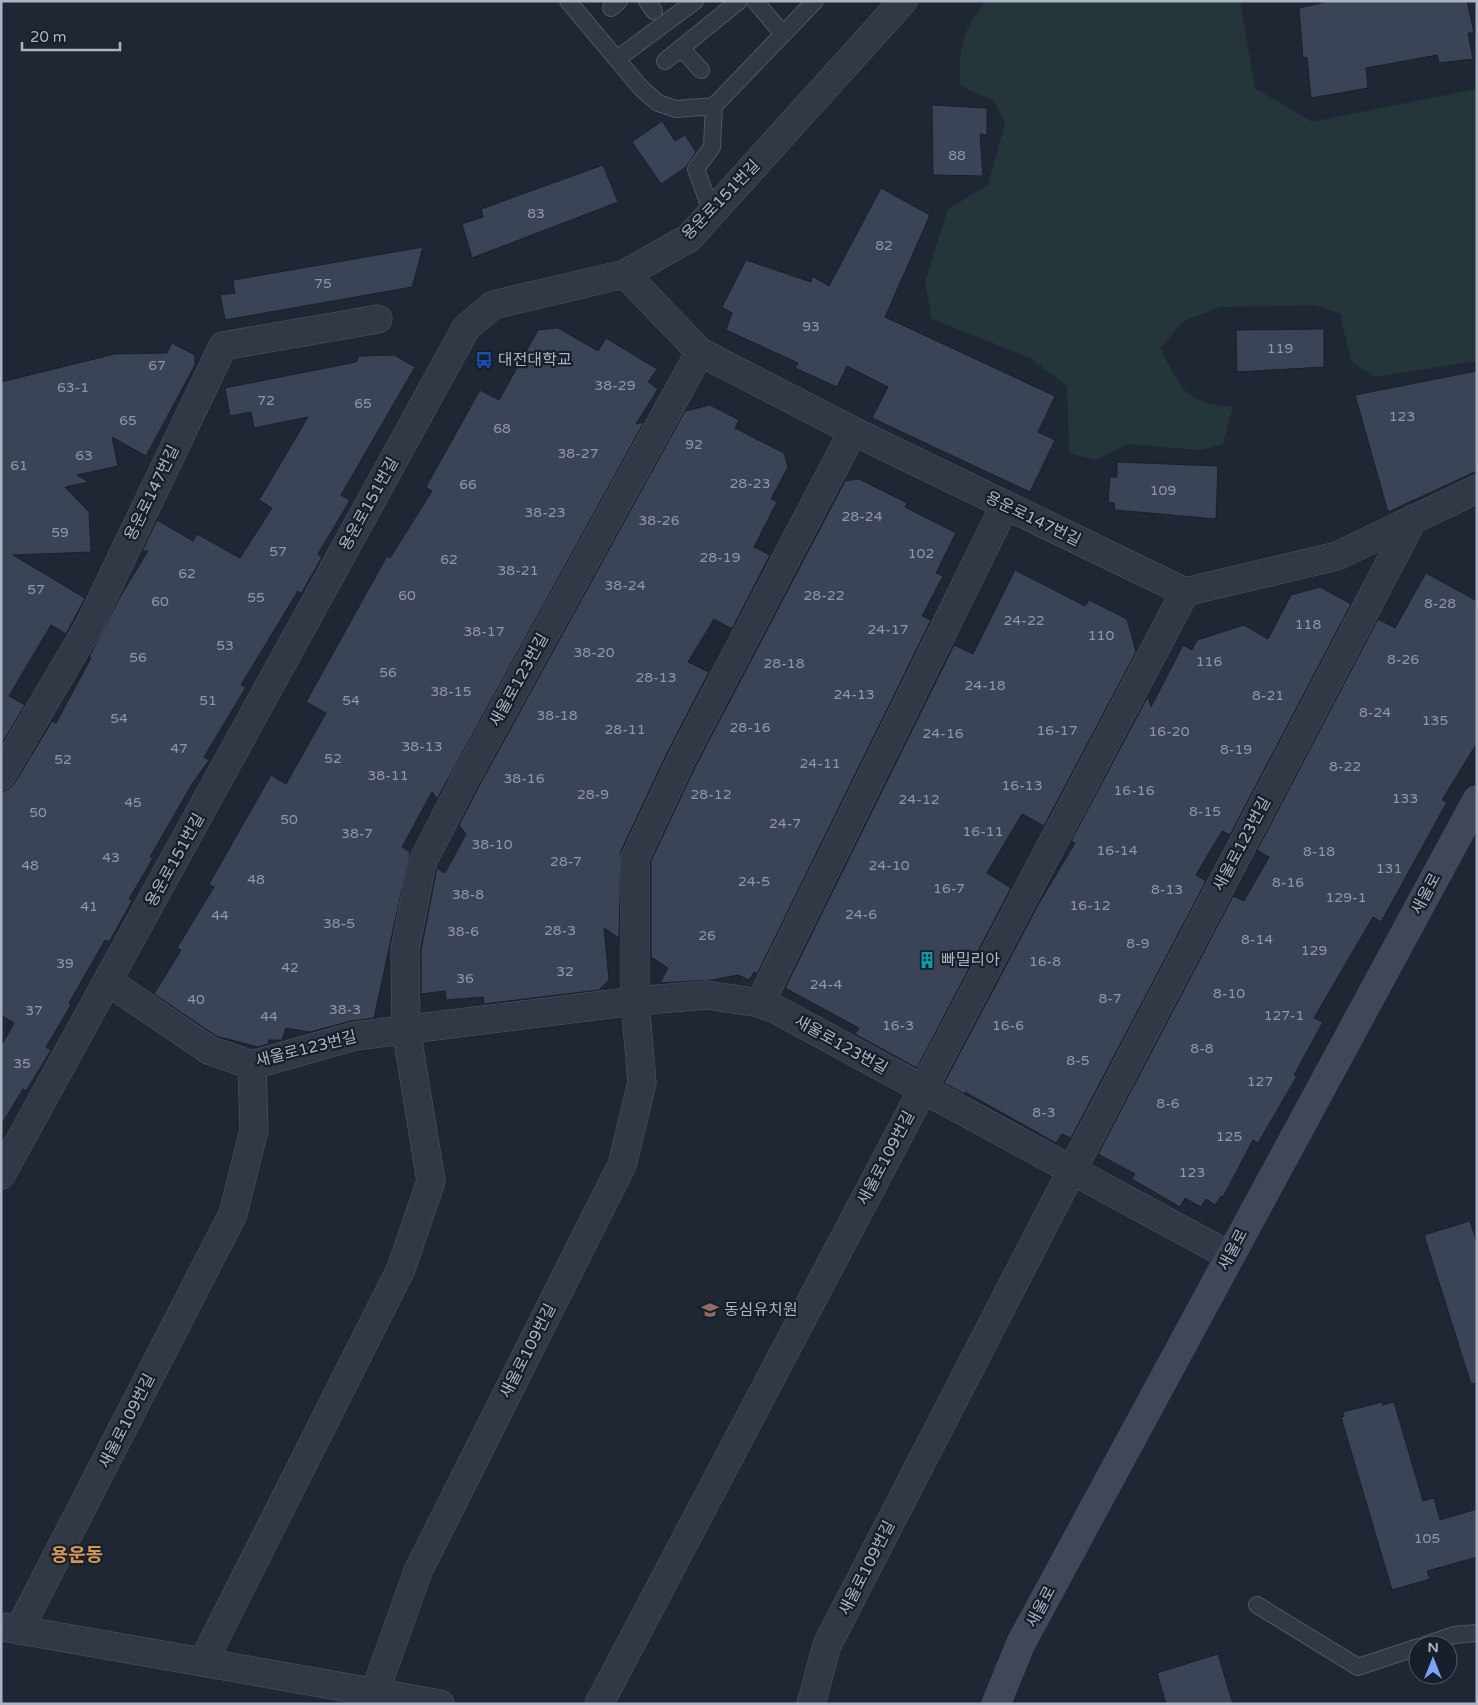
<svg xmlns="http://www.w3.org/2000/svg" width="1478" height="1705" font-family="'Varela Round','Noto Sans KR',sans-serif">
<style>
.green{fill:#243639}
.building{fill:#3b4456;stroke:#1a202c}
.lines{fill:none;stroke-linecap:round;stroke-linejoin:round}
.lane-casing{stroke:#505664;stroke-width:18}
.street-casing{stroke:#505664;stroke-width:29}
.secondary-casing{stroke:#505664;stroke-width:29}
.lane{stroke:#323946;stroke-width:16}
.street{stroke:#323946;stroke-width:28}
.secondary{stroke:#404759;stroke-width:28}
.labels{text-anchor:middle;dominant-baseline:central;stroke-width:4.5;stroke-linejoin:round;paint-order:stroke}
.number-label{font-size:14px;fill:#9097a8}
.street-label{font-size:16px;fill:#acb3c3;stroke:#181e2a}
.poi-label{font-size:16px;fill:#acb3c3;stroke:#181e2a;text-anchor:start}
.quarter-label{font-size:19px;font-weight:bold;fill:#d39757;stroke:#181e2a}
</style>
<rect width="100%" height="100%" fill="#1f2735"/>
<path class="green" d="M 987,1 L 1240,1 L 1255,88 L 1312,122 L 1477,89 L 1477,361 L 1374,377 L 1351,361 L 1340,314 L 1315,305 L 1220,307 L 1184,321 L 1160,348 C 1182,389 1183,403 1233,407 L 1223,444 L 1199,450 L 1128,444 L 1096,460 L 1069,453 L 1067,386 L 1030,358 L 932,319 L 925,282 L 948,209 L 988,185 L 1005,123 L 994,101 L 960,86 C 959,49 961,30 987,1 Z"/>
<g class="building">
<path d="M 1330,1 L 1467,1 L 1474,33 L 1468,33 L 1473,59 L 1439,63 L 1437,55 L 1366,68 L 1368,88 L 1311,98 L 1307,57 L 1303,58 L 1299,8 Z"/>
<path d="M 932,105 L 987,108 L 987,135 L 980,134 L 983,176 L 933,175 Z"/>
<path d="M 662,121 L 675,141 L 685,135 L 696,152 L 686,167 L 661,184 L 632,142 Z"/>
<path d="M 603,165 L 618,202 L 472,258 L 462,224 L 483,217 L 481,209 Z"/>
<path d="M 881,188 L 930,215 L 885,317 L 1055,396 L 1038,432 L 1055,440 L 1030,492 L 872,418 L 888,387 L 847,366 L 837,387 L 795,368 L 798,363 L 726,330 L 732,313 L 722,307 L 746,260 L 811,282 L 812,276 L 829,286 Z"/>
<path d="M 423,247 L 412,287 L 225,320 L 220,295 L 235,293 L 233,280 Z"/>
<path d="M 558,328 L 598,351 L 606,338 L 657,369 L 648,382 L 658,389 L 636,424 L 644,422 L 437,799 L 432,792 L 402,847 L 410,852 L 374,1018 L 351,1021 L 310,1032 L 286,1028 L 282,1040 L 269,1040 L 268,1044 L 258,1047 L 216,1036 L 154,994 L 181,950 L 177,948 L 214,887 L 209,884 L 271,775 L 286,784 L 326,713 L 306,702 L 387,556 L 390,558 L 432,491 L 426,487 L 480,390 L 499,400 L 538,330 Z"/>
<path d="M 1324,329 L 1324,367 L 1237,372 L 1236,330 Z"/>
<path d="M 172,343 L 195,355 L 195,365 L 146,456 L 112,437 L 118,466 L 77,475 L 89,482 L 65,487 L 89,512 L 91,552 L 13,555 L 85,598 L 66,634 L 51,625 L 9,696 L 25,705 L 1,745 L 1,382 L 115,354 L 167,353 Z"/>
<path d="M 394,355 L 415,367 L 341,495 L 350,500 L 318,554 L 322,557 L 301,594 L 298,591 L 241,685 L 246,687 L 204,757 L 209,760 L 192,784 L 150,857 L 153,858 L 129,899 L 132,901 L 109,942 L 105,940 L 69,1003 L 71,1005 L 46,1047 L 51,1050 L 26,1091 L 23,1089 L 1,1125 L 1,1046 L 14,1023 L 1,1015 L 1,792 L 9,789 L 14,784 L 52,721 L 56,723 L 91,658 L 89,657 L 121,595 L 148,551 L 142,551 L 157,520 L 193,541 L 197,534 L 240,558 L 272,508 L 259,500 L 308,417 L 254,428 L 251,412 L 230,416 L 225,388 L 356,362 L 359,356 Z"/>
<path d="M 1477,371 L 1477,471 L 1388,512 L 1355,395 Z"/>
<path d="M 710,405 L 739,420 L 735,428 L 784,453 L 788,467 L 771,499 L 777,502 L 754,547 L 770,555 L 732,629 L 714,619 L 688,662 L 709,672 L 667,753 L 621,851 L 619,938 L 604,928 L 609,980 L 599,990 L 484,1004 L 483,997 L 446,1000 L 445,991 L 421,994 L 421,950 L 437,868 L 445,873 L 466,834 L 459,825 L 479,786 L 685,411 Z"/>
<path d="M 1117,462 L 1218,466 L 1216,519 L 1115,510 L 1114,503 L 1108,502 L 1110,477 L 1117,477 Z"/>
<path d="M 859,479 L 907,503 L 905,507 L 956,533 L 936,573 L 943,576 L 922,616 L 931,620 L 757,974 L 754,972 L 749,980 L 738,975 L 712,980 L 660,983 L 668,968 L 651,957 L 651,861 L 695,767 L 845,481 Z"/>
<path d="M 1015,570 L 1085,606 L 1089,600 L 1127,619 L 1136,652 L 1044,826 L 1022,814 L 987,873 L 1011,888 L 917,1068 L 855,1034 L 859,1028 L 785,988 L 954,645 L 973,654 Z"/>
<path d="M 1426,573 L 1477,601 L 1477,743 L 1442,800 L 1447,802 L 1381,922 L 1373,917 L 1314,1018 L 1323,1022 L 1294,1075 L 1297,1076 L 1258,1143 L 1253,1140 L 1223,1197 L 1221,1196 L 1215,1205 L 1206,1199 L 1201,1207 L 1185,1198 L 1180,1207 L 1132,1179 L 1135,1174 L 1098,1154 L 1233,896 L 1244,901 L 1269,857 L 1257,850 L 1378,619 L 1395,628 Z"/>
<path d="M 1320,587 L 1351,604 L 1230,835 L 1222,831 L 1196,875 L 1206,881 L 1071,1138 L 1062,1134 L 1056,1143 L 965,1092 L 964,1094 L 944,1083 L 1038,905 L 1075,843 L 1071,841 L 1148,696 L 1151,707 L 1183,645 L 1192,650 L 1197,640 L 1244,625 L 1268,639 L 1291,595 Z"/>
<path d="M 1470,1221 L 1477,1243 L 1477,1383 L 1471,1384 L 1424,1235 Z"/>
<path d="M 1382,1402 L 1383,1405 L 1394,1402 L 1423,1501 L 1434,1498 L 1440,1520 L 1477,1509 L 1477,1557 L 1427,1571 L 1430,1579 L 1392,1590 L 1341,1417 L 1344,1416 L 1343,1412 Z"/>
<path d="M 1218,1654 L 1233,1704 L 1166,1704 L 1157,1673 Z"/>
</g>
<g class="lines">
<g class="lane-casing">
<g id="lane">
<path d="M 568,1 L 641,88 L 658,103 L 676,109 L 714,106 L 815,1"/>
<path d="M 647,1 L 654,11"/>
<path d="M 755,1 L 783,34"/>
<path d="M 611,8 L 619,1"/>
<path d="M 681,48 L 701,70"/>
<path d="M 617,59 L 695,1"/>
<path d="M 665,61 L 739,1"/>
<path d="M 712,213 L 696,169 L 712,147 L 714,106"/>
<path d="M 1257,1605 L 1358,1667 L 1418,1647"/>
<path d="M 1425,1645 L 1454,1635 L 1477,1633"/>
</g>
</g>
<g class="street-casing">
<g id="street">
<path d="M 625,274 L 700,352 L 853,431 L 1185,592 L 1337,556 L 1477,489"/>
<path d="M 1,776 L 89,626 L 223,346 L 378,319"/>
<path d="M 109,982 L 209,1050 L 252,1065 L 355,1036 L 635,1001 L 707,995 L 760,1003 L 779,1011 L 1230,1256"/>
<path d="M 760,1003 L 1005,505"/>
<path d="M 1,1175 L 466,328 L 493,305 L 625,274 L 689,238 L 903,1"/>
<path d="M 3,1627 L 440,1704"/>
<path d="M 19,1630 L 233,1214 L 254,1130 L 252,1065"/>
<path d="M 203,1662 L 401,1269 L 431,1181 L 406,1029 L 405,949 L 422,863 L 465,779 L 700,352"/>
<path d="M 374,1704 L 375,1692 L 418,1571 L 622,1165 L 642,1083 L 635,1001 L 635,858 L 681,760 L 853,431"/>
<path d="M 599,1704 L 1185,592"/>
<path d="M 811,1704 L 827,1645 L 1072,1170 L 1413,519"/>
</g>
</g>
<g class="secondary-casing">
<path id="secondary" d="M 996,1704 L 1021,1643 L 1477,800"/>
</g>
<use href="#lane" class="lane"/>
<use href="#street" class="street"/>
<use href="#secondary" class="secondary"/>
</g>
<defs>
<g id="bus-bare" transform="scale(1.35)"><path d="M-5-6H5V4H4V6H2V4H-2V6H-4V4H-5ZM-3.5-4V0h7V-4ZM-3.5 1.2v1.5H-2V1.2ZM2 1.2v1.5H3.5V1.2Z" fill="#1a4fb4" stroke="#181e2a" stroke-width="2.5" paint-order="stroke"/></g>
<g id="building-bare" transform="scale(1.35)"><path d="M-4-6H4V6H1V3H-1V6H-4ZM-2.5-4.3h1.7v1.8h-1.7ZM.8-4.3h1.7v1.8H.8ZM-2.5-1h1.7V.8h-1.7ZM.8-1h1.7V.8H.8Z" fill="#0f9aa8" stroke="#181e2a" stroke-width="2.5" paint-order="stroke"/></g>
<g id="school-bare" transform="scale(1.35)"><path d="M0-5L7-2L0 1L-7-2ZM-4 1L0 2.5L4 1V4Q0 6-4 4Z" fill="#8d6e63" stroke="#181e2a" stroke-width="2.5" paint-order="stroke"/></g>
</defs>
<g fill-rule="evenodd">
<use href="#bus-bare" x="484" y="360"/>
<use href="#building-bare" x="927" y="960"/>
<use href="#school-bare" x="710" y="1310"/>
</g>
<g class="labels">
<g class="number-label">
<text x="957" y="155">88</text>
<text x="536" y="213">83</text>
<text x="884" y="245">82</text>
<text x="323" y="283">75</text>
<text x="811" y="326">93</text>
<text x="1280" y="348">119</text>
<text x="157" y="365">67</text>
<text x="615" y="385">38-29</text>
<text x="73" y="387">63-1</text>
<text x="266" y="400">72</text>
<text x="363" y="403">65</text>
<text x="1402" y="416">123</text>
<text x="128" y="420">65</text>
<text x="502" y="428">68</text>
<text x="694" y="444">92</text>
<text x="578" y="453">38-27</text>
<text x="84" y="455">63</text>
<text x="19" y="465">61</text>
<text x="750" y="483">28-23</text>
<text x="468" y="484">66</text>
<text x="1163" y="490">109</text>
<text x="545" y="512">38-23</text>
<text x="862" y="516">28-24</text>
<text x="659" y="520">38-26</text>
<text x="60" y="532">59</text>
<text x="278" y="551">57</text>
<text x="921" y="553">102</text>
<text x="720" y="557">28-19</text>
<text x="449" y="559">62</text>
<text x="518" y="570">38-21</text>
<text x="187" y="573">62</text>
<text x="625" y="585">38-24</text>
<text x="36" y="589">57</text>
<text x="407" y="595">60</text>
<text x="824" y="595">28-22</text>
<text x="256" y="597">55</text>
<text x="160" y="601">60</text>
<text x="1440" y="603">8-28</text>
<text x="1024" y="620">24-22</text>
<text x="1308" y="624">118</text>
<text x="888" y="629">24-17</text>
<text x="484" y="631">38-17</text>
<text x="1101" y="635">110</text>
<text x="225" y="645">53</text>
<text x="594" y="652">38-20</text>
<text x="138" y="657">56</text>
<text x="1403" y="659">8-26</text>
<text x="1209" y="661">116</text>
<text x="784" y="663">28-18</text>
<text x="388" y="672">56</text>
<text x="656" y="677">28-13</text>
<text x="985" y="685">24-18</text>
<text x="451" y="691">38-15</text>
<text x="854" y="694">24-13</text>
<text x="1268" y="695">8-21</text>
<text x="208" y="700">51</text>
<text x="351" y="700">54</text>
<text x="1375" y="712">8-24</text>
<text x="557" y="715">38-18</text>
<text x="119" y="718">54</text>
<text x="1435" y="720">135</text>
<text x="750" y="727">28-16</text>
<text x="625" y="729">28-11</text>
<text x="1057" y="730">16-17</text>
<text x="1169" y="731">16-20</text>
<text x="943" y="733">24-16</text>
<text x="422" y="746">38-13</text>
<text x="179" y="748">47</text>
<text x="1236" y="749">8-19</text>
<text x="333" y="758">52</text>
<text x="63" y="759">52</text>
<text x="820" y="763">24-11</text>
<text x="1345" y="766">8-22</text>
<text x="388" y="775">38-11</text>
<text x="524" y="778">38-16</text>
<text x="1022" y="785">16-13</text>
<text x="1134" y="790">16-16</text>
<text x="593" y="794">28-9</text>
<text x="711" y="794">28-12</text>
<text x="1405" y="798">133</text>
<text x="919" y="799">24-12</text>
<text x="133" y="802">45</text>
<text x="1205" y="811">8-15</text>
<text x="38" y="812">50</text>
<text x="289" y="819">50</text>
<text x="785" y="823">24-7</text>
<text x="983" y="831">16-11</text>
<text x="357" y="833">38-7</text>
<text x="492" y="844">38-10</text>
<text x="1117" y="850">16-14</text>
<text x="1319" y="851">8-18</text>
<text x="111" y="857">43</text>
<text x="566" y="861">28-7</text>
<text x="30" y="865">48</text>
<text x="889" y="865">24-10</text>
<text x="1389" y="868">131</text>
<text x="256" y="879">48</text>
<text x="754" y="881">24-5</text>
<text x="1288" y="882">8-16</text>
<text x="949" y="888">16-7</text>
<text x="1167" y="889">8-13</text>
<text x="468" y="894">38-8</text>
<text x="1346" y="897">129-1</text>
<text x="1090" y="905">16-12</text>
<text x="89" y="906">41</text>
<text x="861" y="914">24-6</text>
<text x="220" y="915">44</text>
<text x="339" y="923">38-5</text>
<text x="560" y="930">28-3</text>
<text x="463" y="931">38-6</text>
<text x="707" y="935">26</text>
<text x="1257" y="939">8-14</text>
<text x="1138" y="943">8-9</text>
<text x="1314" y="950">129</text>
<text x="1045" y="961">16-8</text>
<text x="65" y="963">39</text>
<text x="290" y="967">42</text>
<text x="565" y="971">32</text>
<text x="465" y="978">36</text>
<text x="826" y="984">24-4</text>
<text x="1229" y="993">8-10</text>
<text x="1110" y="998">8-7</text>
<text x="196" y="999">40</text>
<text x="345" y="1009">38-3</text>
<text x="34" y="1010">37</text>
<text x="1284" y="1015">127-1</text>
<text x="269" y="1016">44</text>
<text x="898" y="1025">16-3</text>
<text x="1008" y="1025">16-6</text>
<text x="1202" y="1048">8-8</text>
<text x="1078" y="1060">8-5</text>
<text x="22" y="1063">35</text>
<text x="1260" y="1081">127</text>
<text x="1168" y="1103">8-6</text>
<text x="1044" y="1112">8-3</text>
<text x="1229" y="1136">125</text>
<text x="1192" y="1172">123</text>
<text x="1427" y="1538">105</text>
</g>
<g class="street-label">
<text transform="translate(721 200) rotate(-46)">용운로151번길</text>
<text transform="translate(152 493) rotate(-64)">용운로147번길</text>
<text transform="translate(369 504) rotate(-61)">용운로151번길</text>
<text transform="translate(1033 519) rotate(26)">용운로147번길</text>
<text transform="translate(519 680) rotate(-61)">새울로123번길</text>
<text transform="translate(1242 844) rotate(-62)">새울로123번길</text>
<text transform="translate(175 860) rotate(-61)">용운로151번길</text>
<text transform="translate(1426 894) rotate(-62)">새울로</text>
<text transform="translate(841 1045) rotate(29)">새울로123번길</text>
<text transform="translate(306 1049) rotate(-14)">새울로123번길</text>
<text transform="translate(886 1158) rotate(-62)">새울로109번길</text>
<text transform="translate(1233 1250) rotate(-62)">새울로</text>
<text transform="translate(528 1351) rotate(-63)">새울로109번길</text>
<text transform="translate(127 1421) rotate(-63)">새울로109번길</text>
<text transform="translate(867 1568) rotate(-63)">새울로109번길</text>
<text transform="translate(1041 1607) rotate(-62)">새울로</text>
</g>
<g class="poi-label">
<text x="498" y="360">대전대학교</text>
<text x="941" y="960">빠밀리아</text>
<text x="724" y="1310">동심유치원</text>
</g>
<g class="quarter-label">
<text x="77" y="1555">용운동</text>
</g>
</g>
<rect width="1478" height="1705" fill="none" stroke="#acb3c3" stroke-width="5"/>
<g transform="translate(1433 1660)"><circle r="24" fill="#181e2a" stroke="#535a67"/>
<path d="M0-4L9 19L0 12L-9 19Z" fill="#7ca2f8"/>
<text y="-8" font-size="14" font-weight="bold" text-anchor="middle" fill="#acb3c3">N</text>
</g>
<path d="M22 42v8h98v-8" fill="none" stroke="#acb3c3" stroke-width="2.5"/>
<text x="30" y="42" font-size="15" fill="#acb3c3" stroke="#181e2a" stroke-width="4" paint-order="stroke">20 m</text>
</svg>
